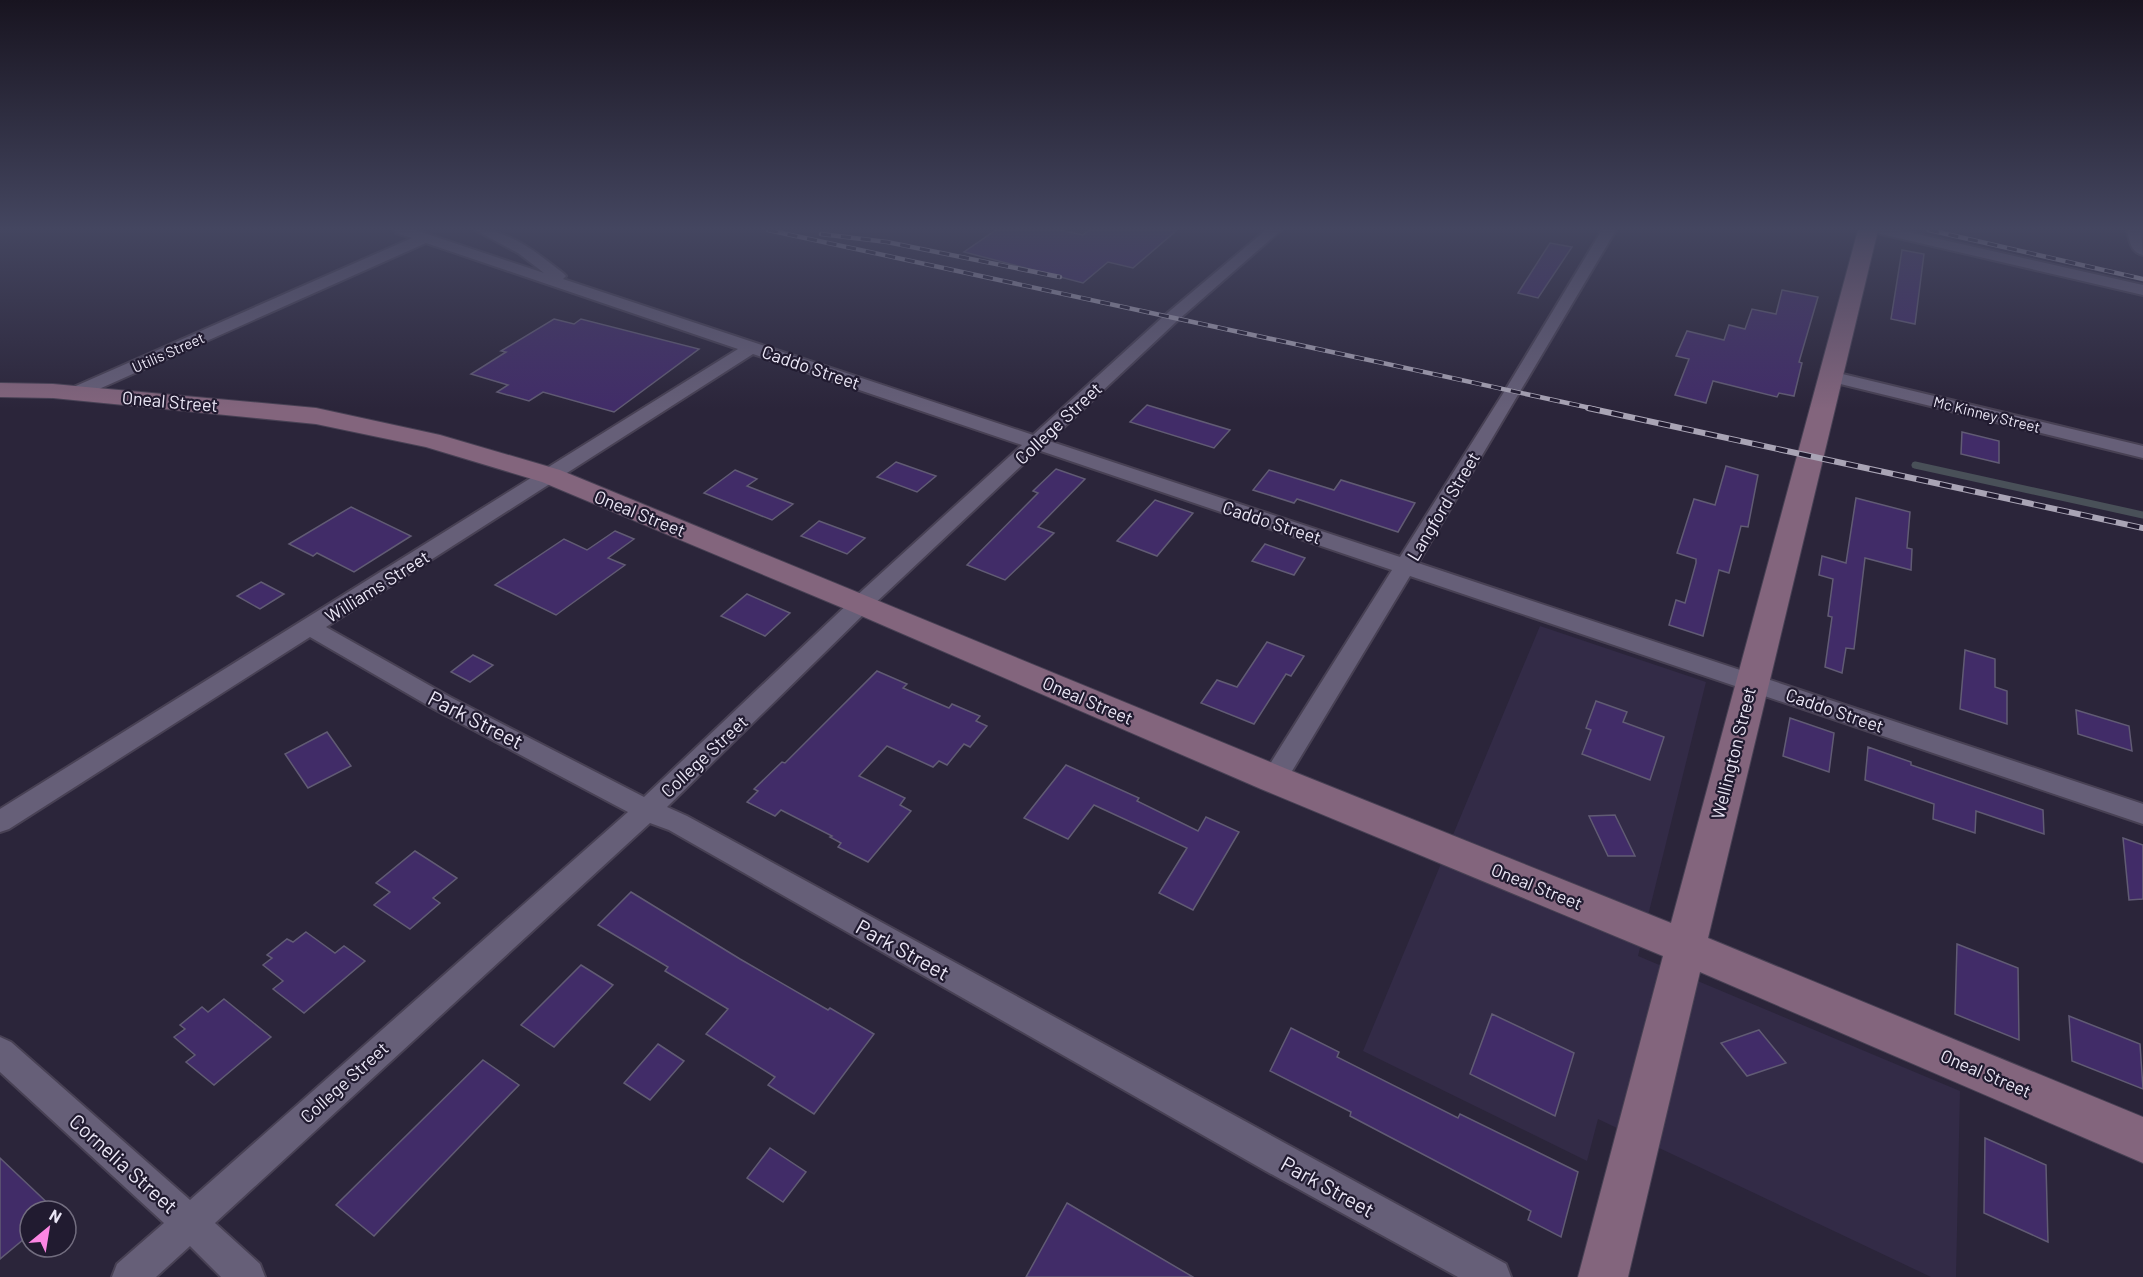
<svg xmlns="http://www.w3.org/2000/svg" width="2143" height="1277" font-family="Barlow,sans-serif">
<style>
.built{fill:#332b47}
.lines{fill:none;stroke-linecap:round;stroke-linejoin:round}
.stream{stroke:#495058;stroke-width:7}
.building{fill:#412c68;stroke:#615b74;stroke-width:1.5}
.street-casing{stroke:#484154;stroke-width:4}
.secondary-casing{stroke:#484154;stroke-width:2}
.street{fill:#665f78;fill-rule:evenodd}
.secondary{fill:#83657d;fill-rule:evenodd}
.rail-far1-casing{stroke:#a9a4b5;stroke-width:4.5}
.rail-casing{stroke:#a9a4b5;stroke-width:6}
.rail-far1{stroke:#211b30;stroke-width:3;stroke-dasharray:10;stroke-linecap:butt}
.rail{stroke:#211b30;stroke-width:4;stroke-dasharray:12;stroke-linecap:butt}
.labels{text-anchor:middle;dominant-baseline:central;stroke-width:4.5;stroke-linejoin:round;paint-order:stroke}
.far-street-label{font-size:15px;fill:#ebe7f6;stroke:#211b30}
.street-label{font-size:18px;fill:#ebe7f6;stroke:#211b30}
.near-street-label{font-size:21px;fill:#ebe7f6;stroke:#211b30}
</style>
<rect width="100%" height="100%" fill="#2b253a"/>
<path class="built" d="M 1540,626 L 1706,682 L 1638,956 L 1960,1091 L 1956,1277 L 1931,1277 L 1598,1119 L 1587,1161 L 1363,1051 Z"/>
<g class="lines">
<path class="stream" d="M 1915,465 L 2143,515"/>
</g>
<g class="building">
<path d="M 996,230 L 1060,230 L 1083,235 L 1089,230 L 1177,230 L 1133,268 L 1108,262 L 1083,283 L 964,252 Z"/>
<path d="M 1550,243 L 1572,247 L 1538,298 L 1518,293 Z"/>
<path d="M 1902,250 L 1924,254 L 1915,324 L 1891,319 Z"/>
<path d="M 1782,290 L 1818,297 L 1799,362 L 1802,363 L 1794,396 L 1779,393 L 1777,397 L 1713,381 L 1706,403 L 1675,395 L 1689,359 L 1676,356 L 1687,331 L 1724,340 L 1729,325 L 1745,329 L 1752,309 L 1776,314 Z"/>
<path d="M 554,319 L 574,324 L 581,319 L 699,349 L 614,412 L 543,392 L 529,401 L 497,392 L 508,385 L 471,374 L 506,352 L 501,351 Z"/>
<path d="M 1147,405 L 1230,430 L 1214,448 L 1130,422 Z"/>
<path d="M 1962,432 L 1999,441 L 1999,463 L 1961,454 Z"/>
<path d="M 896,462 L 936,476 L 917,492 L 877,477 Z"/>
<path d="M 1726,466 L 1758,475 L 1748,527 L 1741,526 L 1729,573 L 1719,570 L 1703,636 L 1669,625 L 1676,600 L 1685,603 L 1696,563 L 1696,559 L 1677,553 L 1694,499 L 1715,505 Z"/>
<path d="M 1056,469 L 1085,479 L 1038,527 L 1054,533 L 1005,580 L 967,565 L 1038,493 L 1033,491 Z"/>
<path d="M 735,470 L 757,479 L 747,486 L 793,504 L 772,520 L 704,493 Z"/>
<path d="M 1269,470 L 1334,490 L 1341,480 L 1415,503 L 1398,532 L 1297,499 L 1294,503 L 1253,490 Z"/>
<path d="M 1856,498 L 1910,512 L 1907,548 L 1912,549 L 1911,570 L 1865,558 L 1854,649 L 1846,648 L 1842,673 L 1825,667 L 1832,617 L 1828,616 L 1833,579 L 1819,575 L 1822,556 L 1846,563 Z"/>
<path d="M 1155,500 L 1193,513 L 1157,556 L 1117,541 Z"/>
<path d="M 351,507 L 411,536 L 354,572 L 317,553 L 313,556 L 289,544 Z"/>
<path d="M 819,521 L 865,538 L 847,554 L 801,536 Z"/>
<path d="M 615,531 L 634,539 L 608,558 L 625,565 L 556,615 L 495,585 L 564,539 L 587,550 Z"/>
<path d="M 1265,544 L 1305,558 L 1294,575 L 1252,561 Z"/>
<path d="M 261,582 L 284,594 L 260,609 L 237,596 Z"/>
<path d="M 747,594 L 790,613 L 765,636 L 721,616 Z"/>
<path d="M 1267,642 L 1304,656 L 1291,676 L 1286,674 L 1254,724 L 1201,703 L 1217,680 L 1237,687 Z"/>
<path d="M 1965,650 L 1995,659 L 1995,687 L 2007,691 L 2007,724 L 1960,709 Z"/>
<path d="M 473,655 L 493,665 L 470,682 L 451,672 Z"/>
<path d="M 877,671 L 907,684 L 903,688 L 949,708 L 952,704 L 980,716 L 976,721 L 987,726 L 970,747 L 964,744 L 947,765 L 939,761 L 933,767 L 887,746 L 859,776 L 905,798 L 900,805 L 911,811 L 868,862 L 838,847 L 841,843 L 830,837 L 832,836 L 781,810 L 775,816 L 747,802 L 758,791 L 754,789 L 782,762 L 785,763 Z"/>
<path d="M 1596,701 L 1627,712 L 1623,722 L 1664,737 L 1650,780 L 1582,754 L 1591,730 L 1586,728 Z"/>
<path d="M 2076,710 L 2129,726 L 2132,751 L 2078,734 Z"/>
<path d="M 1790,718 L 1834,733 L 1829,772 L 1783,756 Z"/>
<path d="M 327,732 L 351,766 L 308,788 L 285,754 Z"/>
<path d="M 1868,747 L 1911,762 L 1911,765 L 2043,810 L 2044,834 L 1976,811 L 1975,833 L 1933,819 L 1934,804 L 1865,780 Z"/>
<path d="M 1066,765 L 1139,798 L 1137,801 L 1198,831 L 1206,817 L 1239,832 L 1193,910 L 1159,893 L 1187,848 L 1094,805 L 1068,839 L 1024,818 Z"/>
<path d="M 1615,815 L 1635,856 L 1608,856 L 1589,816 Z"/>
<path d="M 2123,838 L 2143,845 L 2143,899 L 2129,900 Z"/>
<path d="M 415,851 L 457,878 L 433,898 L 440,903 L 410,929 L 374,905 L 390,892 L 376,883 Z"/>
<path d="M 631,892 L 740,959 L 828,1010 L 830,1008 L 874,1034 L 814,1114 L 768,1085 L 775,1077 L 706,1034 L 728,1009 L 665,971 L 668,967 L 598,925 Z"/>
<path d="M 306,932 L 335,953 L 344,946 L 365,961 L 304,1013 L 273,989 L 283,981 L 263,965 L 272,958 L 267,955 L 287,939 L 293,942 Z"/>
<path d="M 1957,944 L 2018,968 L 2019,1040 L 1955,1014 Z"/>
<path d="M 581,965 L 613,985 L 554,1047 L 521,1025 Z"/>
<path d="M 224,999 L 271,1037 L 214,1085 L 186,1062 L 195,1055 L 174,1037 L 185,1029 L 180,1025 L 202,1007 L 208,1012 Z"/>
<path d="M 1492,1014 L 1574,1053 L 1555,1116 L 1470,1074 Z"/>
<path d="M 2069,1016 L 2140,1044 L 2143,1089 L 2072,1061 Z"/>
<path d="M 1291,1028 L 1339,1052 L 1337,1057 L 1458,1118 L 1460,1114 L 1578,1172 L 1561,1237 L 1528,1220 L 1531,1211 L 1350,1116 L 1351,1112 L 1270,1071 Z"/>
<path d="M 1759,1030 L 1786,1063 L 1747,1076 L 1721,1043 Z"/>
<path d="M 658,1044 L 684,1061 L 650,1100 L 624,1083 Z"/>
<path d="M 483,1060 L 519,1085 L 374,1236 L 336,1205 Z"/>
<path d="M 1985,1138 L 2046,1165 L 2048,1242 L 1984,1213 Z"/>
<path d="M 770,1148 L 806,1172 L 783,1202 L 747,1178 Z"/>
<path d="M 0,1158 L 56,1211 L 30,1211 L 30,1234 L 0,1259 Z"/>
<path d="M 1067,1203 L 1193,1277 L 1026,1277 Z"/>
</g>
<g class="lines">
<g class="street-casing">
<g id="street">
<path d="M 394,230 L 415,230 L 544,273 L 518,253 L 475,230 C 509,229 537,253 563,273 L 566,276 L 563,279 L 1033,435 L 1165,315 L 1266,230 L 1281,230 L 1177,321 L 1049,441 L 1400,557 L 1504,392 L 1602,230 L 1616,230 L 1418,563 L 2143,804 L 2143,824 L 1410,576 L 1283,786 L 1274,789 L 1265,786 L 1261,779 L 1265,772 L 1392,570 L 1038,450 L 869,609 L 667,807 L 687,816 L 1506,1264 L 1511,1277 L 1458,1277 L 1264,1170 L 669,830 L 650,823 L 215,1223 L 260,1264 L 265,1277 L 221,1277 L 190,1246 L 156,1277 L 112,1277 L 117,1264 L 164,1223 L 0,1072 L 0,1037 L 11,1042 L 190,1200 L 628,812 L 434,709 L 310,637 L 9,829 L 0,832 L 0,809 L 738,349 L 426,243 L 81,397 L 69,397 L 66,393 L 69,389 L 412,238 L 396,233 ZM 753,354 L 1022,445 L 853,599 L 644,797 L 450,697 L 326,627 Z"/>
<path d="M 1874,230 L 1899,230 L 2143,285 L 2143,295 L 1881,234 Z"/>
<path d="M 2127,230 L 2141,230 L 2143,255 C 2130,252 2130,241 2127,230 Z"/>
<path d="M 1830,371 L 2143,446 L 2143,458 L 1824,380 L 1821,376 L 1824,372 Z"/>
</g>
</g>
<g class="secondary-casing">
<path id="secondary" d="M 1858,230 L 1878,230 L 1708,938 L 2143,1117 L 2143,1163 L 1700,972 L 1628,1277 L 1578,1277 L 1663,956 L 1261,789 L 850,611 L 542,482 L 426,447 L 316,424 L 53,398 L 0,397 L 0,383 L 53,384 L 316,408 L 440,435 L 560,470 L 1287,769 L 1671,923 Z"/>
</g>
<use href="#street" class="street"/>
<use href="#secondary" class="secondary"/>
<g class="rail-far1-casing">
<g id="rail-far1">
<path d="M 768,230 L 1595,409"/>
<path d="M 1929,230 L 2143,279"/>
<path d="M 821,234 L 887,242 L 1060,277"/>
</g>
</g>
<g class="rail-casing">
<path id="rail" d="M 1588,408 L 2143,528"/>
</g>
<use href="#rail-far1" class="rail-far1"/>
<use href="#rail" class="rail"/>
</g>
<linearGradient id="sky" x2="0" y2="1"><stop stop-color="#181420"/><stop offset="0.56" stop-color="#444660"/><stop offset="1" stop-color="#444660" stop-opacity="0"/></linearGradient>
<rect width="2143" height="409" fill="url(#sky)"/>
<g class="labels">
<g class="far-street-label">
<text transform="translate(168 352) rotate(-24)">Utilis Street</text>
<text transform="translate(1987 414) rotate(14)">Mc Kinney Street</text>
</g>
<g class="street-label">
<text transform="translate(811 367) rotate(19)">Caddo Street</text>
<text transform="translate(170 401) rotate(5)">Oneal Street</text>
<text transform="translate(1058 423) rotate(-43)">College Street</text>
<text transform="translate(1443 506) rotate(-59)">Langford Street</text>
<text transform="translate(640 513) rotate(22)">Oneal Street</text>
<text transform="translate(1272 522) rotate(18)">Caddo Street</text>
<text transform="translate(377 586) rotate(-32)">Williams Street</text>
<text transform="translate(1088 700) rotate(23)">Oneal Street</text>
<text transform="translate(1835 710) rotate(19)">Caddo Street</text>
<text transform="translate(1733 753) rotate(-76)">Wellington Street</text>
<text transform="translate(704 756) rotate(-43)">College Street</text>
<text transform="translate(1537 886) rotate(22)">Oneal Street</text>
<text transform="translate(1986 1073) rotate(23)">Oneal Street</text>
<text transform="translate(344 1082) rotate(-42)">College Street</text>
</g>
<g class="near-street-label">
<text transform="translate(476 719) rotate(27)">Park Street</text>
<text transform="translate(903 949) rotate(29)">Park Street</text>
<text transform="translate(124 1163) rotate(42)">Cornelia Street</text>
<text transform="translate(1328 1186) rotate(29)">Park Street</text>
</g>
</g>
<g transform="translate(48 1229) rotate(30)"><circle r="28" fill="#211b30" stroke="#726d7f" stroke-width="1.5"/>
<path d="M0-4.5L10 22L0 15L-10 22Z" fill="#fc86e3"/>
<text y="-9" font-size="16" font-weight="bold" text-anchor="middle" fill="#ebe7f6">N</text>
</g>
</svg>
